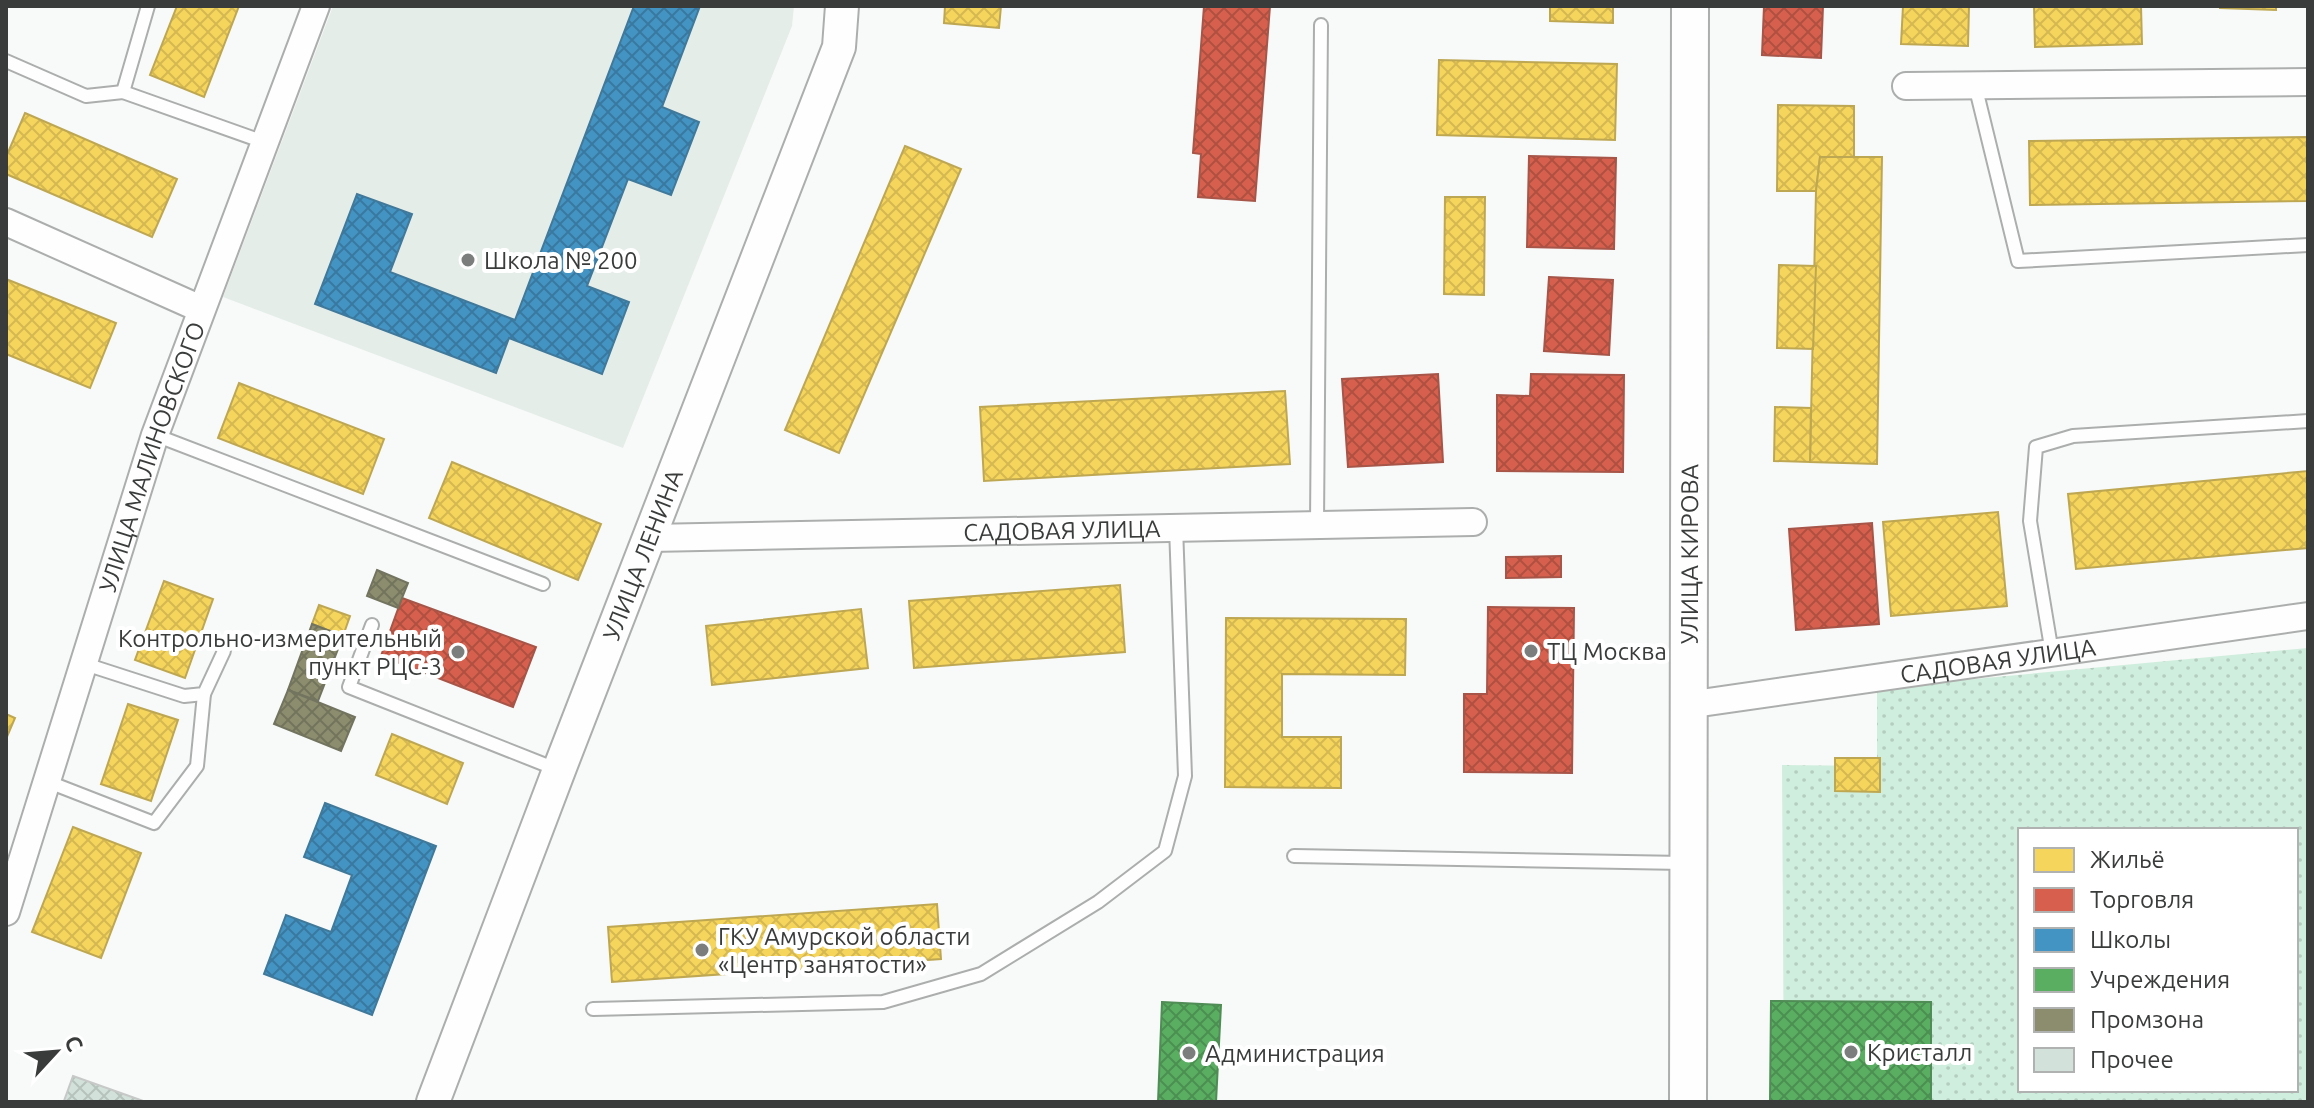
<svg xmlns="http://www.w3.org/2000/svg" width="2314" height="1108" font-family="Ubuntu,sans-serif">
<style>
.built{fill:#e5ede9}
.grass{fill:url(#grass-dots);fill-rule:evenodd}
.homes{fill:url(#homes-cross-hatch);stroke:#bea752;stroke-width:2}
.shops{fill:url(#shops-cross-hatch);stroke:#a75548;stroke-width:2}
.schools{fill:url(#schools-cross-hatch);stroke:#40799a;stroke-width:2}
.public{fill:url(#public-cross-hatch);stroke:#508c56;stroke-width:2}
.industry{fill:url(#industry-cross-hatch);stroke:#73745f;stroke-width:2}
.building{fill:url(#building-cross-hatch);stroke:#c7c9c8;stroke-width:2}
.lines{fill:none;stroke-linecap:round;stroke-linejoin:round}
.service-casing{stroke:#acaead;stroke-width:16}
.minor-casing{stroke:#acaead;stroke-width:30}
.tertiary-casing{stroke:#acaead;stroke-width:36}
.secondary-casing{stroke:#acaead;stroke-width:40}
.service{stroke:#fefefe;stroke-width:12}
.minor{stroke:#fefefe;stroke-width:26}
.tertiary{stroke:#fefefe;stroke-width:32}
.secondary{stroke:#fefefe;stroke-width:36}
.poi-dot{fill:#7c7e7e;stroke:#fff;stroke-width:3}
.labels{text-anchor:middle;dominant-baseline:central;stroke-width:8;stroke-linejoin:round;paint-order:stroke}
.poi-label{font-size:24px;fill:#3a3c3b;stroke:#fff;text-anchor:start}
.street-label{font-size:24px;fill:#3a3c3b;stroke:#fff}
</style>
<defs>
<pattern id="grass-dots" width="8" height="8" patternUnits="userSpaceOnUse" patternTransform="scale(2)"><rect width="8" height="8" fill="#d0eedd"/><path d="M2 2h.1M6 6h.1" fill="none" stroke="#b3cdbf" stroke-width="1.8" stroke-linecap="round"/></pattern>
<pattern id="homes-cross-hatch" width="8" height="8" patternUnits="userSpaceOnUse" patternTransform="scale(2)"><rect width="8" height="8" fill="#f6d55c"/><path d="M0 0l8 8M0 8l8-8" fill="none" stroke="#d4b851"/></pattern>
<pattern id="shops-cross-hatch" width="8" height="8" patternUnits="userSpaceOnUse" patternTransform="scale(2)"><rect width="8" height="8" fill="#d6604d"/><path d="M0 0l8 8M0 8l8-8" fill="none" stroke="#af5041"/></pattern>
<pattern id="schools-cross-hatch" width="8" height="8" patternUnits="userSpaceOnUse" patternTransform="scale(2)"><rect width="8" height="8" fill="#4393c3"/><path d="M0 0l8 8M0 8l8-8" fill="none" stroke="#3979a0"/></pattern>
<pattern id="public-cross-hatch" width="8" height="8" patternUnits="userSpaceOnUse" patternTransform="scale(2)"><rect width="8" height="8" fill="#5aae61"/><path d="M0 0l8 8M0 8l8-8" fill="none" stroke="#4b8f51"/></pattern>
<pattern id="industry-cross-hatch" width="8" height="8" patternUnits="userSpaceOnUse" patternTransform="scale(2)"><rect width="8" height="8" fill="#8c8c6e"/><path d="M0 0l8 8M0 8l8-8" fill="none" stroke="#73745c"/></pattern>
<pattern id="building-cross-hatch" width="8" height="8" patternUnits="userSpaceOnUse" patternTransform="scale(2)"><rect width="8" height="8" fill="#d2e2da"/><path d="M0 0l8 8M0 8l8-8" fill="none" stroke="#b5c3bc"/></pattern>
</defs>
<rect width="100%" height="100%" fill="#f8faf9"/>
<path class="built" d="M 333,6 L 794,6 L 792,26 L 623,448 L 223,297 Z"/>
<path class="grass" d="M 2308,648 L 2308,1102 L 1784,1102 L 1782,765 L 1877,766 L 1877,688 ZM 2020,830 L 2296,830 L 2296,1090 L 2020,1090 Z"/>
<g class="homes">
<path d="M 177,6 L 239,6 L 204,97 L 150,75 Z"/>
<path d="M 945,6 L 1001,6 L 999,28 L 944,23 Z"/>
<path d="M 1550,6 L 1613,6 L 1613,23 L 1550,21 Z"/>
<path d="M 1903,6 L 1969,6 L 1968,46 L 1901,44 Z"/>
<path d="M 2034,6 L 2141,6 L 2142,44 L 2035,47 Z"/>
<path d="M 2220,6 L 2276,6 L 2276,10 L 2220,8 Z"/>
<path d="M 1439,60 L 1617,64 L 1615,140 L 1437,135 Z"/>
<path d="M 1778,105 L 1854,106 L 1854,157 L 1820,157 L 1816,191 L 1777,191 Z"/>
<path d="M 25,113 L 177,179 L 152,237 L 6,174 L 6,157 Z"/>
<path d="M 2308,137 L 2308,201 L 2030,205 L 2029,141 Z"/>
<path d="M 905,146 L 961,169 L 839,453 L 785,430 Z"/>
<path d="M 1820,157 L 1882,157 L 1877,464 L 1810,462 L 1816,191 Z"/>
<path d="M 1445,197 L 1485,197 L 1484,295 L 1444,294 Z"/>
<path d="M 1779,265 L 1816,266 L 1813,349 L 1777,348 Z"/>
<path d="M 6,279 L 116,323 L 90,388 L 6,354 Z"/>
<path d="M 239,383 L 384,439 L 363,494 L 218,438 Z"/>
<path d="M 1285,391 L 1290,464 L 984,481 L 980,407 Z"/>
<path d="M 1775,407 L 1811,408 L 1810,462 L 1774,461 Z"/>
<path d="M 452,462 L 601,524 L 578,580 L 429,518 Z"/>
<path d="M 2308,471 L 2308,548 L 2076,569 L 2068,494 Z"/>
<path d="M 1998,512 L 2007,606 L 1891,616 L 1883,522 Z"/>
<path d="M 164,581 L 213,599 L 185,678 L 135,660 Z"/>
<path d="M 1120,585 L 1125,652 L 914,668 L 909,601 Z"/>
<path d="M 319,605 L 350,616 L 343,636 L 312,624 Z"/>
<path d="M 861,609 L 868,668 L 712,685 L 706,626 Z"/>
<path d="M 1226,618 L 1406,619 L 1405,675 L 1282,674 L 1282,737 L 1341,737 L 1341,788 L 1225,787 Z"/>
<path d="M 128,704 L 178,720 L 151,801 L 101,784 Z"/>
<path d="M 6,714 L 15,718 L 6,739 Z"/>
<path d="M 392,734 L 463,763 L 447,804 L 376,775 Z"/>
<path d="M 1835,758 L 1880,758 L 1880,792 L 1835,791 Z"/>
<path d="M 73,827 L 141,853 L 101,958 L 32,932 Z"/>
<path d="M 937,904 L 941,959 L 612,982 L 608,927 Z"/>
</g>
<g class="shops">
<path d="M 1204,6 L 1270,6 L 1255,201 L 1198,197 L 1201,154 L 1193,153 Z"/>
<path d="M 1764,6 L 1823,6 L 1821,58 L 1762,55 Z"/>
<path d="M 1529,156 L 1616,158 L 1614,249 L 1527,247 Z"/>
<path d="M 1549,277 L 1613,280 L 1609,355 L 1544,351 Z"/>
<path d="M 1438,374 L 1443,462 L 1348,467 L 1342,379 Z"/>
<path d="M 1531,374 L 1624,375 L 1623,472 L 1497,471 L 1497,395 L 1530,396 Z"/>
<path d="M 1872,523 L 1879,624 L 1796,630 L 1789,529 Z"/>
<path d="M 1561,556 L 1561,577 L 1506,578 L 1506,557 Z"/>
<path d="M 402,598 L 536,647 L 513,707 L 381,656 Z"/>
<path d="M 1488,607 L 1574,608 L 1572,773 L 1464,772 L 1464,694 L 1487,694 Z"/>
</g>
<g class="schools">
<path d="M 634,6 L 700,6 L 662,107 L 699,122 L 671,195 L 628,179 L 587,286 L 629,302 L 602,374 L 509,338 L 496,373 L 315,304 L 357,194 L 412,214 L 390,272 L 515,320 Z"/>
<path d="M 325,803 L 436,846 L 372,1015 L 264,974 L 286,915 L 331,932 L 352,875 L 304,857 Z"/>
</g>
<g class="public">
<path d="M 1771,1001 L 1931,1002 L 1931,1102 L 1770,1102 Z"/>
<path d="M 1162,1002 L 1221,1005 L 1216,1102 L 1158,1102 Z"/>
</g>
<g class="industry">
<path d="M 377,570 L 408,583 L 398,608 L 367,596 Z"/>
<path d="M 312,624 L 343,636 L 318,701 L 288,690 Z"/>
<path d="M 288,690 L 355,717 L 341,751 L 274,724 Z"/>
</g>
<path class="building" d="M 73,1076 L 146,1102 L 67,1102 L 64,1101 Z"/>
<g class="lines">
<g class="service-casing">
<g id="service">
<path d="M 148,6 L 123,92 L 264,142"/>
<path d="M 6,61 L 86,96 L 123,92"/>
<path d="M 1975,85 L 2018,261 L 2308,245"/>
<path d="M 155,435 L 543,584"/>
<path d="M 1317,524 L 1321,25"/>
<path d="M 372,625 L 349,687 L 556,769"/>
<path d="M 2052,653 L 2030,521 L 2036,447 L 2073,436 L 2308,421"/>
<path d="M 85,664 L 184,696 L 204,694 L 224,651"/>
<path d="M 46,781 L 154,823 L 197,766 L 204,694"/>
<path d="M 1294,856 L 1684,863"/>
<path d="M 593,1009 L 883,1002 L 981,974 L 1098,902 L 1165,851 L 1185,776 L 1176,527"/>
</g>
</g>
<g class="minor-casing">
<g id="minor">
<path d="M 1906,86 L 2308,82"/>
<path d="M 6,222 L 201,309"/>
<path id="s1" d="M 650,538 L 1473,522"/>
<path id="s2" d="M 1687,705 L 2308,616"/>
<path id="s3" d="M 6,912 L 155,435 L 316,6"/>
</g>
</g>
<g class="tertiary-casing">
<g id="tertiary">
<path id="s4" d="M 433,1102 L 559,770 L 839,47 L 842,6"/>
</g>
</g>
<g class="secondary-casing">
<g id="secondary">
<path id="s5" d="M 1688,1102 L 1690,6"/>
</g>
</g>
<use href="#service" class="service"/>
<use href="#minor" class="minor"/>
<use href="#tertiary" class="tertiary"/>
<use href="#secondary" class="secondary"/>
</g>
<g class="poi-dot">
<circle cx="468" cy="260" r="8"/>
<circle cx="1531" cy="651" r="8"/>
<circle cx="458" cy="652" r="8"/>
<circle cx="702" cy="950" r="8"/>
<circle cx="1851" cy="1052" r="8"/>
<circle cx="1189" cy="1053" r="8"/>
</g>
<g class="labels">
<g class="poi-label">
<text x="484" y="260">Школа № 200</text>
<text x="442" y="638" text-anchor="end">Контрольно-измерительный<tspan x="442" dy="28">пункт РЦС-3</tspan></text>
<text x="1547" y="651">ТЦ Москва</text>
<text x="718" y="936">ГКУ Амурской области<tspan x="718" dy="28">«Центр занятости»</tspan></text>
<text x="1867" y="1052">Кристалл</text>
<text x="1205" y="1053">Администрация</text>
</g>
<g class="street-label">
<text stroke="none"><textPath href="#s3" startOffset="478">УЛИЦА МАЛИНОВСКОГО</textPath></text>
<text stroke="none"><textPath href="#s1" startOffset="412">САДОВАЯ УЛИЦА</textPath></text>
<text stroke="none"><textPath href="#s5" startOffset="548">УЛИЦА КИРОВА</textPath></text>
<text stroke="none"><textPath href="#s4" startOffset="586">УЛИЦА ЛЕНИНА</textPath></text>
<text stroke="none"><textPath href="#s2" startOffset="314">САДОВАЯ УЛИЦА</textPath></text>
</g>
</g>
<rect width="2314" height="1108" fill="none" stroke="#3a3c3b" stroke-width="16"/>
<rect x="2018" y="828" width="280" height="264" fill="#ffffff" stroke="#b0b1b1" stroke-width="2"/>
<rect x="2034" y="848" width="40" height="24" fill="#f6d55c" stroke="#b0b1b1" stroke-width="2"/>
<text x="2090" y="868" font-size="24" fill="#3a3c3b">Жильё</text>
<rect x="2034" y="888" width="40" height="24" fill="#d6604d" stroke="#b0b1b1" stroke-width="2"/>
<text x="2090" y="908" font-size="24" fill="#3a3c3b">Торговля</text>
<rect x="2034" y="928" width="40" height="24" fill="#4393c3" stroke="#b0b1b1" stroke-width="2"/>
<text x="2090" y="948" font-size="24" fill="#3a3c3b">Школы</text>
<rect x="2034" y="968" width="40" height="24" fill="#5aae61" stroke="#b0b1b1" stroke-width="2"/>
<text x="2090" y="988" font-size="24" fill="#3a3c3b">Учреждения</text>
<rect x="2034" y="1008" width="40" height="24" fill="#8c8c6e" stroke="#b0b1b1" stroke-width="2"/>
<text x="2090" y="1028" font-size="24" fill="#3a3c3b">Промзона</text>
<rect x="2034" y="1048" width="40" height="24" fill="#d2e2da" stroke="#b0b1b1" stroke-width="2"/>
<text x="2090" y="1068" font-size="24" fill="#3a3c3b">Прочее</text>
<g transform="translate(56 1052) rotate(64)" stroke="#ffffff" stroke-width="6" paint-order="stroke">
<path d="M0-6L14 30L0 20L-14 30Z" fill="#3a3c3b"/>
<text y="-12" font-size="22" font-weight="bold" text-anchor="middle" fill="#3a3c3b">С</text>
</g>
</svg>
